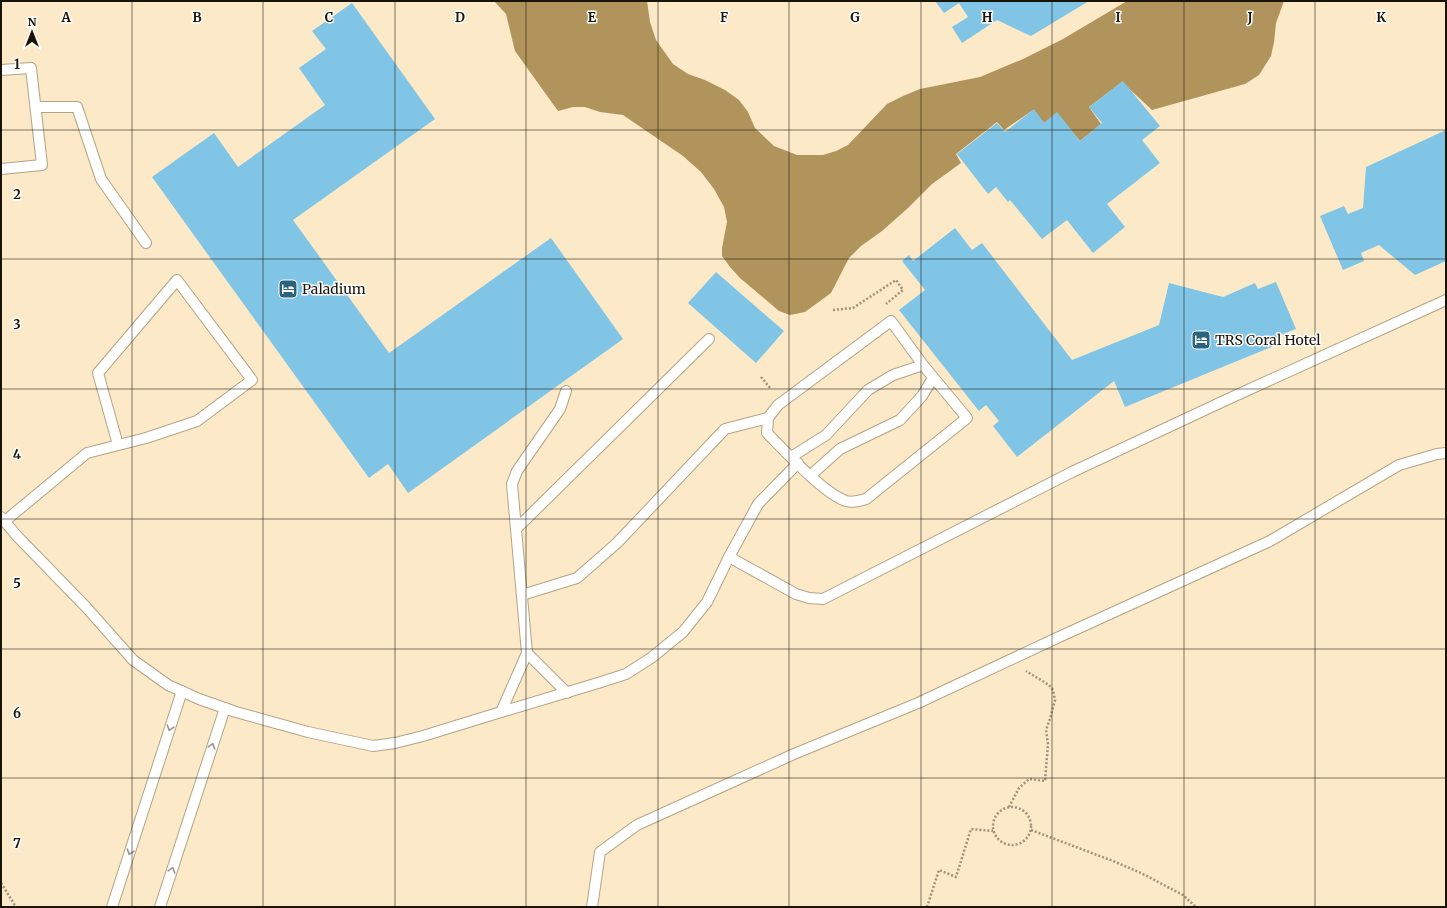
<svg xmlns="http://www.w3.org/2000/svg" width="1447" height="908" font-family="Merriweather,serif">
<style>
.water{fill:#b1945b}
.building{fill:#81c5e6}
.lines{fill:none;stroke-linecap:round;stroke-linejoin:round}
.service-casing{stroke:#b4a385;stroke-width:12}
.path{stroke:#9f9279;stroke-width:2.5;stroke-dasharray:2 2;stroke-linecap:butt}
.service{stroke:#fff;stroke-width:10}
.oneway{stroke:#989590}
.grid{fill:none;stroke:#1a1408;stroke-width:1;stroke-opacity:0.55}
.labels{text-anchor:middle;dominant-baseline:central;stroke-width:3;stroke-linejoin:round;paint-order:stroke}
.poi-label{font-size:14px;fill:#1a1408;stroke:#fff;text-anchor:start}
.grid-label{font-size:13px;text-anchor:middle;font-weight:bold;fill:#1a1408;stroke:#fff;stroke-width:3;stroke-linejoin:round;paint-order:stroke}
</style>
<rect width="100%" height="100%" fill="#fbe9c8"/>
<path class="water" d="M 494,1 L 647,1 L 650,22 L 656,40 L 673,64 L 688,74 L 705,80 L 725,90 L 739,100 L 748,112 L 755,128 L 774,146 L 797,155 L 823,155 L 836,151 L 848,145 L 887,104 L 903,96 L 920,89 L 980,77 L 1023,59 L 1063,39 L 1127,1 L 1284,1 L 1276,23 L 1274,42 L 1271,56 L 1259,75 L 1245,84 L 1152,110 L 1122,82 L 1089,107 L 1101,124 L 1080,141 L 1057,113 L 1044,123 L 1033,110 L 1004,130 L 997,122 L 956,154 L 961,163 L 932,184 L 907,209 L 882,231 L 861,246 L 849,258 L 831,293 L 805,312 L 790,315 L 779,311 L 740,278 L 730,267 L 722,256 L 722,248 L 727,222 L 724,207 L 714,189 L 701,172 L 683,156 L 623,115 L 600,112 L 585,107 L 573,107 L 558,111 L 515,51 L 506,14 Z"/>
<g class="building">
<path d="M 935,1 L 1089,1 L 1031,36 L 997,20 L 962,43 L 952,27 L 968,17 L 959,3 L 944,13 Z"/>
<path d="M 352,3 L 435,119 L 293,220 L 389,353 L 551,238 L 623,339 L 408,493 L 388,464 L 369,478 L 152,177 L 214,133 L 238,167 L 325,105 L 299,68 L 326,49 L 312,31 Z"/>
<path d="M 1123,81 L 1160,126 L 1142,140 L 1160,163 L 1107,204 L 1125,227 L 1093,253 L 1067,220 L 1042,239 L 1010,200 L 1008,202 L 996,187 L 988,194 L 957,154 L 997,123 L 1005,132 L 1034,109 L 1044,123 L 1057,112 L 1080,141 L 1102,123 L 1089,107 Z"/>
<path d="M 1446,130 L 1446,261 L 1415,275 L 1379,245 L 1361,253 L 1364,261 L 1343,270 L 1320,216 L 1344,206 L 1348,214 L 1363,208 L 1366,167 Z"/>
<path d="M 955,228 L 972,250 L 982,243 L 1072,360 L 1159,325 L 1169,283 L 1223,297 L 1255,283 L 1258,289 L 1276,282 L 1296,329 L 1278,336 L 1281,343 L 1125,407 L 1114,381 L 1017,457 L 993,426 L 999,421 L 986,405 L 979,411 L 899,310 L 925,290 L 902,261 L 909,255 L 913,261 Z"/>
<path d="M 716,272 L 784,331 L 756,363 L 688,303 Z"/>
</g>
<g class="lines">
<g class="service-casing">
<g id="service">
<path d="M 1,70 L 31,68 L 42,165 L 1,169"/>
<path d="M 36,107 L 77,107 L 101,179 L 146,243"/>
<path d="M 891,321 L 923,365 L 967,418 L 866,499 C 859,501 853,503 846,501 C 824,494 784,450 767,433 L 768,418 L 778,405 Z"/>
<path d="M 791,457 L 826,435 L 868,390 L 893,375 L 923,365"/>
<path d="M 811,475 L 840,449 L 900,420 L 922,396 L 933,378"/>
<path d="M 1,517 L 17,536 L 86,607 L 133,660 L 168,685 L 199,699 L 236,712 L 308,732 L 373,746 L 395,743 L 423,736 L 501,712 L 598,683 L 626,674 L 651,658 L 683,632 L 707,602 L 729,557 L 758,504 L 798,463"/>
<path d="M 5,521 L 87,453 L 146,438 L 197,421 L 252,380 L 177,280 L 98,373 L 118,445"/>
<path d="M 516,529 L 709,339"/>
<path d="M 729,557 L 796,594 L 809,598 L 823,599 L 1072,472 L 1226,400 L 1446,300"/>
<path d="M 522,595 L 577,578 L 617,543 L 725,429 L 768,418"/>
<path d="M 527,653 L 567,693"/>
<path d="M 501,712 L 527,653 L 512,484 L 517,471 L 560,409 L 566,391"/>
<path d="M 112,907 L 182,691"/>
<path d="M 160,907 L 225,708"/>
<path d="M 592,907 L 600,852 L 637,825 L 794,754 L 918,703 L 1059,637 L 1270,541 L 1399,465 L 1437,454 L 1446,453"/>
</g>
</g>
<g class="path">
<path d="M 833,310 L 853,308 L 896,280 L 903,290 L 886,304"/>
<path d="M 761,377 L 771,389"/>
<circle cx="1012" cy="826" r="19"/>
<path d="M 1009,807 L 1019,788 L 1029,779 L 1045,781 L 1048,744 L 1046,730 L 1050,719 L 1055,700 L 1053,690 L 1049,685 L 1026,671"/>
<path d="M 1031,830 L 1113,861 L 1141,873 L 1183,895 L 1196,907"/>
<path d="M 1,883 L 16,907"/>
<path d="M 927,907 L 939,870 L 956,877 L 971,829 L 993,831"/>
</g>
<use href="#service" class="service"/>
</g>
<defs><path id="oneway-chevron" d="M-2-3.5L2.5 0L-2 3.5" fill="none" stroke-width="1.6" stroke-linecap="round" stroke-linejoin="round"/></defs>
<g class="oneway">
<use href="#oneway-chevron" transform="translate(170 728) rotate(108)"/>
<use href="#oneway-chevron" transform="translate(212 746) rotate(-72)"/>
<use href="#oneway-chevron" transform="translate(130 852) rotate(108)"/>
<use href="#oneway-chevron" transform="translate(172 870) rotate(-72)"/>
</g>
<path class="grid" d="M 132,1 L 132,907M 263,1 L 263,907M 395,1 L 395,907M 526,1 L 526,907M 658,1 L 658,907M 789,1 L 789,907M 921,1 L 921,907M 1052,1 L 1052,907M 1184,1 L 1184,907M 1315,1 L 1315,907M 1,130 L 1446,130M 1,259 L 1446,259M 1,389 L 1446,389M 1,519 L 1446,519M 1,649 L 1446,649M 1,778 L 1446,778"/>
<defs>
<g id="hotel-square" transform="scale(1)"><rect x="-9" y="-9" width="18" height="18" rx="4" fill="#29637c" stroke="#fff"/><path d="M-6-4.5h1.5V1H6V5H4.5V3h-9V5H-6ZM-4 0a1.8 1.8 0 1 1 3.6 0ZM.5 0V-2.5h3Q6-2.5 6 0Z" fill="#fff"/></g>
</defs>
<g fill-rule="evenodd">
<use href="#hotel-square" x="288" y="289"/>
<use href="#hotel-square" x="1201" y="340"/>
</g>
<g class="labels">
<g class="poi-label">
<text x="302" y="289">Paladium</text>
<text x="1215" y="340">TRS Coral Hotel</text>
</g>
</g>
<g class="grid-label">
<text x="66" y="22">A</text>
<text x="197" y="22">B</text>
<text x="329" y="22">C</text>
<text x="460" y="22">D</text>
<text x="592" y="22">E</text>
<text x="724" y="22">F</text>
<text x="855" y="22">G</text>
<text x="987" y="22">H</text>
<text x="1118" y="22">I</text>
<text x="1250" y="22">J</text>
<text x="1381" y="22">K</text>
<text x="17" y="69">1</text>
<text x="17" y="199">2</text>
<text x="17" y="329">3</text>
<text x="17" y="459">4</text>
<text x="17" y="588">5</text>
<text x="17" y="718">6</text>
<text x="17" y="848">7</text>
</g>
<rect width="1447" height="908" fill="none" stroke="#1a1408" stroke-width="4"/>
<g transform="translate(32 32)" stroke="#ffffff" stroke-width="3" paint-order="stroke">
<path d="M0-3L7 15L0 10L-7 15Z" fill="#1a1408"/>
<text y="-6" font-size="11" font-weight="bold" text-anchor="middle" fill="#1a1408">N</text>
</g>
</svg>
